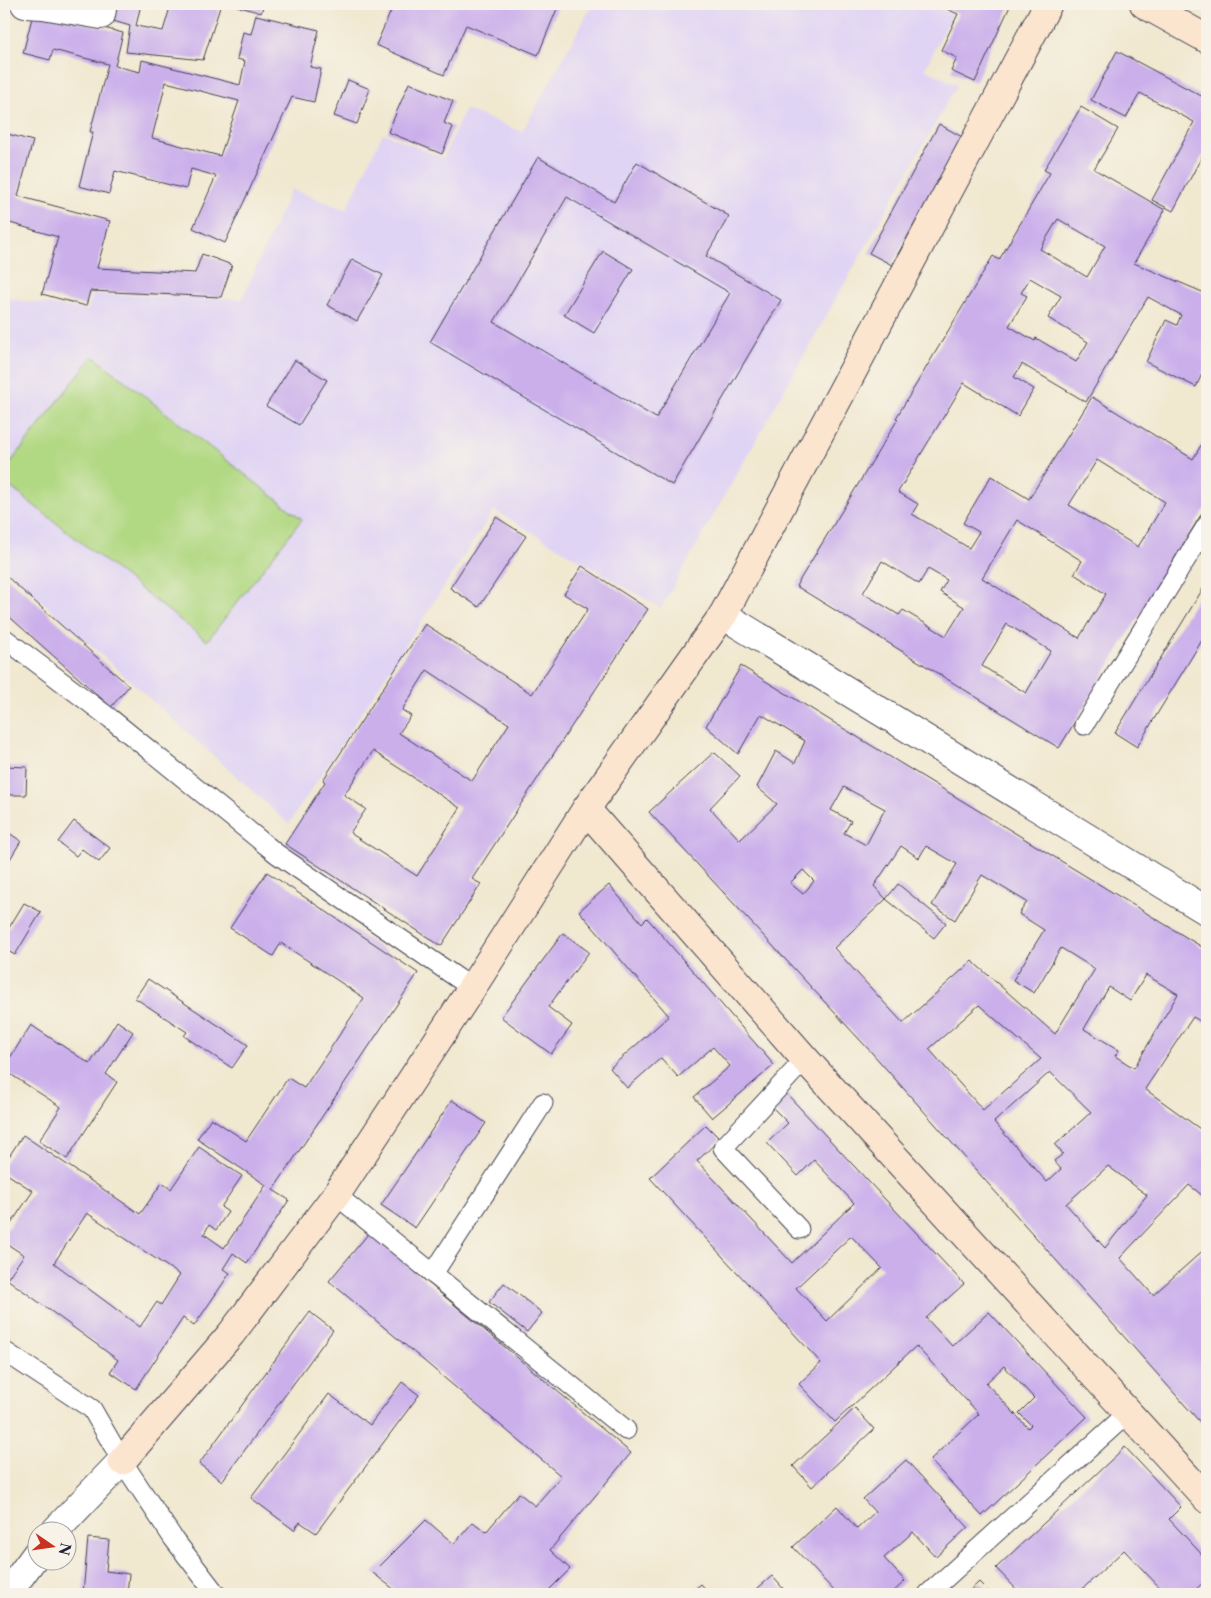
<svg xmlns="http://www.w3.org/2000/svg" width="1211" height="1598" font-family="'Libre Caslon Text',serif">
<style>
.built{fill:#e0d4f4}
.garden{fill:#b1d882;stroke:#6a7d5e}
.building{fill:#caafeb;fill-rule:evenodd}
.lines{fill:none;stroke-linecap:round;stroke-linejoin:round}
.lane-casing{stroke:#414051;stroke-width:21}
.street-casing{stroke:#414051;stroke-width:30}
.secondary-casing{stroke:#414051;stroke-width:30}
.lane{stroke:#fff;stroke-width:19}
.street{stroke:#fff;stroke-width:28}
.secondary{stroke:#fbe5cf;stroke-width:28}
</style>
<rect width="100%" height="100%" fill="#f7f3e8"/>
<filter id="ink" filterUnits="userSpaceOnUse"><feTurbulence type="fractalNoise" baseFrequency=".02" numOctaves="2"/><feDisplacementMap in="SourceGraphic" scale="10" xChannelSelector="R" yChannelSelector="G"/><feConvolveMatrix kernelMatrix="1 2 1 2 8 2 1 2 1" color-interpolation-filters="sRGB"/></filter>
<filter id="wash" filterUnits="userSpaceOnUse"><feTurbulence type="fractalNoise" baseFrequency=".0096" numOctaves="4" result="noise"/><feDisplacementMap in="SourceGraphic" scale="20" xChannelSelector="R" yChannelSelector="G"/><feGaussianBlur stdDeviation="1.12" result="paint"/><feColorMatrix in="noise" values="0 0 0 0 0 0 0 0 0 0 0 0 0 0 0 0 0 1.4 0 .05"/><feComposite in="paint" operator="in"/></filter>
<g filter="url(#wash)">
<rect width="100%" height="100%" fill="#f1e8d0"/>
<path class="built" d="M 593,4 L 929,4 L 952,14 L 925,69 L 957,85 L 661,608 L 494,510 L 289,824 L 4,567 L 4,298 L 88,310 L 93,294 L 242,299 L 291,189 L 346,210 L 383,133 L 443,158 L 465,109 L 522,132 Z"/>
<path class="garden" d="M 93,356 L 302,519 L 207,641 L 4,482 L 4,471 Z"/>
<g id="blocks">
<g class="building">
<path d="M 114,4 L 141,4 L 136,26 L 163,31 L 171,4 L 221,4 L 203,60 L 126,52 L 130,26 L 110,20 Z"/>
<path d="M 230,4 L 264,4 L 261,13 Z"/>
<path d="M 394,4 L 559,4 L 538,55 L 466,25 L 444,75 L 376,45 Z"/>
<path d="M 936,4 L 1011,4 L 975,82 L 951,71 L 957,58 L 941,50 L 958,14 Z"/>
<path d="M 34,10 L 123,33 L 115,66 L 140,72 L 142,60 L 240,85 L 245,61 L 237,59 L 243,32 L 251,34 L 256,15 L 319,30 L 310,67 L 321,69 L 314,102 L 292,97 L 225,243 L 193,228 L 216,176 L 191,169 L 186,189 L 115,171 L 109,194 L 79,186 L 93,132 L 90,132 L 108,64 L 53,50 L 50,60 L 23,53 ZM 166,82 L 239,101 L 220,156 L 152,138 Z"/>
<path d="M 1117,51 L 1207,99 L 1207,147 L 1173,211 L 1152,200 L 1194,122 L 1140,93 L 1126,118 L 1091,100 Z"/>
<path d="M 348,80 L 370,89 L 357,124 L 334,116 Z"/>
<path d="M 409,83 L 453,101 L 444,123 L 453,127 L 442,154 L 388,132 Z"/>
<path d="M 1081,107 L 1118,129 L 1094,169 L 1165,210 L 1134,263 L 1207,294 L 1207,363 L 1196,387 L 1146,362 L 1166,320 L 1177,325 L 1181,315 L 1148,297 L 1086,402 L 1022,364 L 1014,377 L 1034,389 L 1018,416 L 964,383 L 898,492 L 918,504 L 912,514 L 969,548 L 979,532 L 963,523 L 991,476 L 1029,499 L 1092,397 L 1193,459 L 1207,435 L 1207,505 L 1059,748 L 796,586 L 898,419 L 896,418 L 993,256 L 999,260 L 1050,173 L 1044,170 ZM 1058,219 L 1105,246 L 1087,277 L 1040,249 ZM 1030,278 L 1061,296 L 1048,318 L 1088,342 L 1076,362 L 1036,338 L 1035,341 L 1009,326 L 1027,296 L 1021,293 ZM 1097,460 L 1165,502 L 1138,547 L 1069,505 ZM 1017,520 L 1082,561 L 1074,574 L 1106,594 L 1079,638 L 982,578 ZM 882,561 L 919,584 L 928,569 L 947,580 L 940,592 L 964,607 L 946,636 L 903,610 L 899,615 L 863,593 ZM 1007,624 L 1051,651 L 1026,693 L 982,666 Z"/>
<path d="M 939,124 L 962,137 L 892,265 L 869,253 Z"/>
<path d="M 4,133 L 33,141 L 18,196 L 110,221 L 97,268 L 195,273 L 202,254 L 232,265 L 221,297 L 90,291 L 86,306 L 42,294 L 58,237 L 10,223 L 4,245 Z"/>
<path d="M 538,157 L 614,202 L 637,162 L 729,216 L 706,256 L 781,300 L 672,485 L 430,342 ZM 567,197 L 730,293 L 656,418 L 494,322 Z"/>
<path d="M 603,251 L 633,269 L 594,333 L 564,315 Z"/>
<path d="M 352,259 L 383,275 L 357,321 L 327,305 Z"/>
<path d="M 295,360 L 327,380 L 299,425 L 266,406 Z"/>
<path d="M 496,517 L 526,536 L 479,607 L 450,588 Z"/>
<path d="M 582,566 L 648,609 L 472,879 L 481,884 L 441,946 L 285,844 L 325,782 L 323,780 L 425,624 L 532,694 L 588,609 L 564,594 ZM 427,670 L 509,724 L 472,781 L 399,733 L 411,716 L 402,710 ZM 373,751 L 460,808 L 417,876 L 350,833 L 366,809 L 344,795 Z"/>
<path d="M 4,574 L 129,686 L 111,707 L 4,612 Z"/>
<path d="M 1207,582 L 1207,632 L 1137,747 L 1115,733 Z"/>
<path d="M 741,666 L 1207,950 L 1207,1025 L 1193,1017 L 1145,1089 L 1207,1134 L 1207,1199 L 1189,1185 L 1120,1258 L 1153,1295 L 1207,1247 L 1207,1430 L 872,1053 L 649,812 L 714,752 L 740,776 L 710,808 L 740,840 L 777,804 L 757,787 L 776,751 L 795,763 L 805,741 L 761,714 L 738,754 L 706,726 ZM 844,787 L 885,809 L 866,845 L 844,833 L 851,821 L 831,810 ZM 901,846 L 919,858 L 926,846 L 957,864 L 932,905 L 955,920 L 982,875 L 1027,902 L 1019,914 L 1044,930 L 1013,980 L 1034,993 L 1061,948 L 1095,969 L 1055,1034 L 972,961 L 903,1023 L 834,948 L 886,899 L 874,886 ZM 803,870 L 814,881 L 803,894 L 790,883 ZM 1146,975 L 1178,994 L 1134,1068 L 1115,1056 L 1119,1050 L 1084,1029 L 1109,987 L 1130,1001 ZM 979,1005 L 1041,1059 L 983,1110 L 929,1049 ZM 1050,1072 L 1091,1112 L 1055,1145 L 1063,1154 L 1054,1161 L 1061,1169 L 1047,1182 L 994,1122 ZM 1108,1166 L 1147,1195 L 1105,1248 L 1066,1204 Z"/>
<path d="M 4,766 L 27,767 L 26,795 L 4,795 Z"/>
<path d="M 74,821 L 110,848 L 99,862 L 82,849 L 76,856 L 58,842 Z"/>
<path d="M 6,831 L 21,841 L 4,869 L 4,834 Z"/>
<path d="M 267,872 L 418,973 L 273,1190 L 289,1200 L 247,1263 L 233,1253 L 223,1269 L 230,1273 L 194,1326 L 183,1318 L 136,1389 L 110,1372 L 118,1360 L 7,1279 L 24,1255 L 4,1242 L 4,1234 L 33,1191 L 4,1172 L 4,1164 L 23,1135 L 140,1214 L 162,1183 L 171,1189 L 199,1147 L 242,1176 L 221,1207 L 228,1212 L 216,1230 L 209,1225 L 204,1234 L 224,1248 L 266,1185 L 197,1139 L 211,1118 L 246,1141 L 288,1078 L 304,1088 L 364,998 L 281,943 L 273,956 L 230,928 ZM 87,1213 L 180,1275 L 161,1305 L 157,1302 L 140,1327 L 54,1263 Z"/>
<path d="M 898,884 L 946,923 L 934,938 L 886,899 Z"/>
<path d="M 609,885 L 642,923 L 647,918 L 774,1065 L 712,1118 L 694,1097 L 730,1066 L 713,1047 L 678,1077 L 661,1058 L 627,1088 L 610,1068 L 669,1016 L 579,911 Z"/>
<path d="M 24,903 L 41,912 L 15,955 L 4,949 L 4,936 Z"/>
<path d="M 563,933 L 589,952 L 548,1007 L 572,1025 L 551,1054 L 501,1017 Z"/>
<path d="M 148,979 L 248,1045 L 232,1068 L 184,1036 L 187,1032 L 135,998 Z"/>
<path d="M 117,1021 L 133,1032 L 106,1074 L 117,1082 L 67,1159 L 39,1141 L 61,1107 L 4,1070 L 4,1067 L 31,1025 L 90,1064 Z"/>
<path d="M 786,1093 L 964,1284 L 926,1318 L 952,1346 L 989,1312 L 1087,1417 L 982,1516 L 930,1460 L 979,1414 L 916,1346 L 835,1422 L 799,1384 L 821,1363 L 650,1178 L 706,1125 L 720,1139 L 697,1161 L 792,1263 L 854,1203 L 814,1160 L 798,1176 L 767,1143 L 788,1123 L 772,1107 ZM 851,1236 L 882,1268 L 827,1321 L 796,1288 ZM 1004,1366 L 1034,1398 L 1019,1413 L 1031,1425 L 1028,1428 L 986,1383 Z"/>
<path d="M 452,1100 L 486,1123 L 415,1228 L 381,1205 Z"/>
<path d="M 369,1233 L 631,1453 L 550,1550 L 570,1569 L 545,1594 L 400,1594 L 373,1573 L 426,1520 L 454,1544 L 473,1522 L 486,1532 L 519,1493 L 535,1506 L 561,1476 L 329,1281 Z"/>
<path d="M 504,1283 L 542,1313 L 527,1332 L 489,1302 Z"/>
<path d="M 310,1312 L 333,1330 L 222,1481 L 199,1464 Z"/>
<path d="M 402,1382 L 419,1395 L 316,1533 L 300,1522 L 294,1530 L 251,1498 L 329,1394 L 370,1425 Z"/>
<path d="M 855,1408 L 874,1429 L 812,1487 L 793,1466 Z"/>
<path d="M 1125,1447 L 1181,1507 L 1169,1519 L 1207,1560 L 1207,1579 L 1191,1594 L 1166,1594 L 1124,1550 L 1077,1594 L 1021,1594 L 996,1568 Z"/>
<path d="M 906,1460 L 968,1527 L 936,1557 L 913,1532 L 884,1558 L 905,1581 L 891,1594 L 837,1594 L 793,1547 L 837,1506 L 857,1529 L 875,1512 L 863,1499 Z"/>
<path d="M 88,1538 L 109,1540 L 106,1571 L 129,1574 L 127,1594 L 83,1594 Z"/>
<path d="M 772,1576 L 788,1594 L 751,1594 Z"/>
<path d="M 979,1582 L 991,1594 L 966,1594 Z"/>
<path d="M 701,1584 L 710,1594 L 689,1594 Z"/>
<path d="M 665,1587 L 672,1594 L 657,1594 Z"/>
</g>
</g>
</g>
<g filter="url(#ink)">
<use href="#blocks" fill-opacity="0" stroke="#414051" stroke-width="1"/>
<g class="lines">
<g class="lane-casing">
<g id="lane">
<path d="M 4,638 L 111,719 L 277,854 L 472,988"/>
<path d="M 1084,725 L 1207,525"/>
<path d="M 336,1195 L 626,1430"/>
<path d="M 799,1229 L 723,1148 L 805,1059"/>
<path d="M 433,1274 L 543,1103"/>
<path d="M 4,1351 L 92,1409 L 122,1461 L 173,1538 L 216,1594"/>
<path d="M 928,1594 L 1128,1413"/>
</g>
</g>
<g class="street-casing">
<g id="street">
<path d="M 25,4 L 43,5 L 101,15 L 103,4"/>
<path d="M 723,615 L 1207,911"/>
<path d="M 56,1530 L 122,1461"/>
<path d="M 7,1594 L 38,1552"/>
</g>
</g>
<g class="secondary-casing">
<g id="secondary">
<path d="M 1144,4 L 1207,39"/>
<path d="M 586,809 L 805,1059 L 1207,1499"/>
<path d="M 122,1461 L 231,1334 L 336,1195 L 472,988 L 586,809 L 723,615 L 1048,4"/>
</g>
</g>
<use href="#lane" class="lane"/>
<use href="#street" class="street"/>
<use href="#secondary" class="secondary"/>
</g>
</g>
<rect width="1211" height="1598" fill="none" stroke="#f7f3e8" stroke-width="20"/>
<g transform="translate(52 1546) rotate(103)"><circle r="24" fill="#f7f3e8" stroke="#a29fa3"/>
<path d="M0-4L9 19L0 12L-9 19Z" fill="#c8321e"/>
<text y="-8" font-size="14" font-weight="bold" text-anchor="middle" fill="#22223b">N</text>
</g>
</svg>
